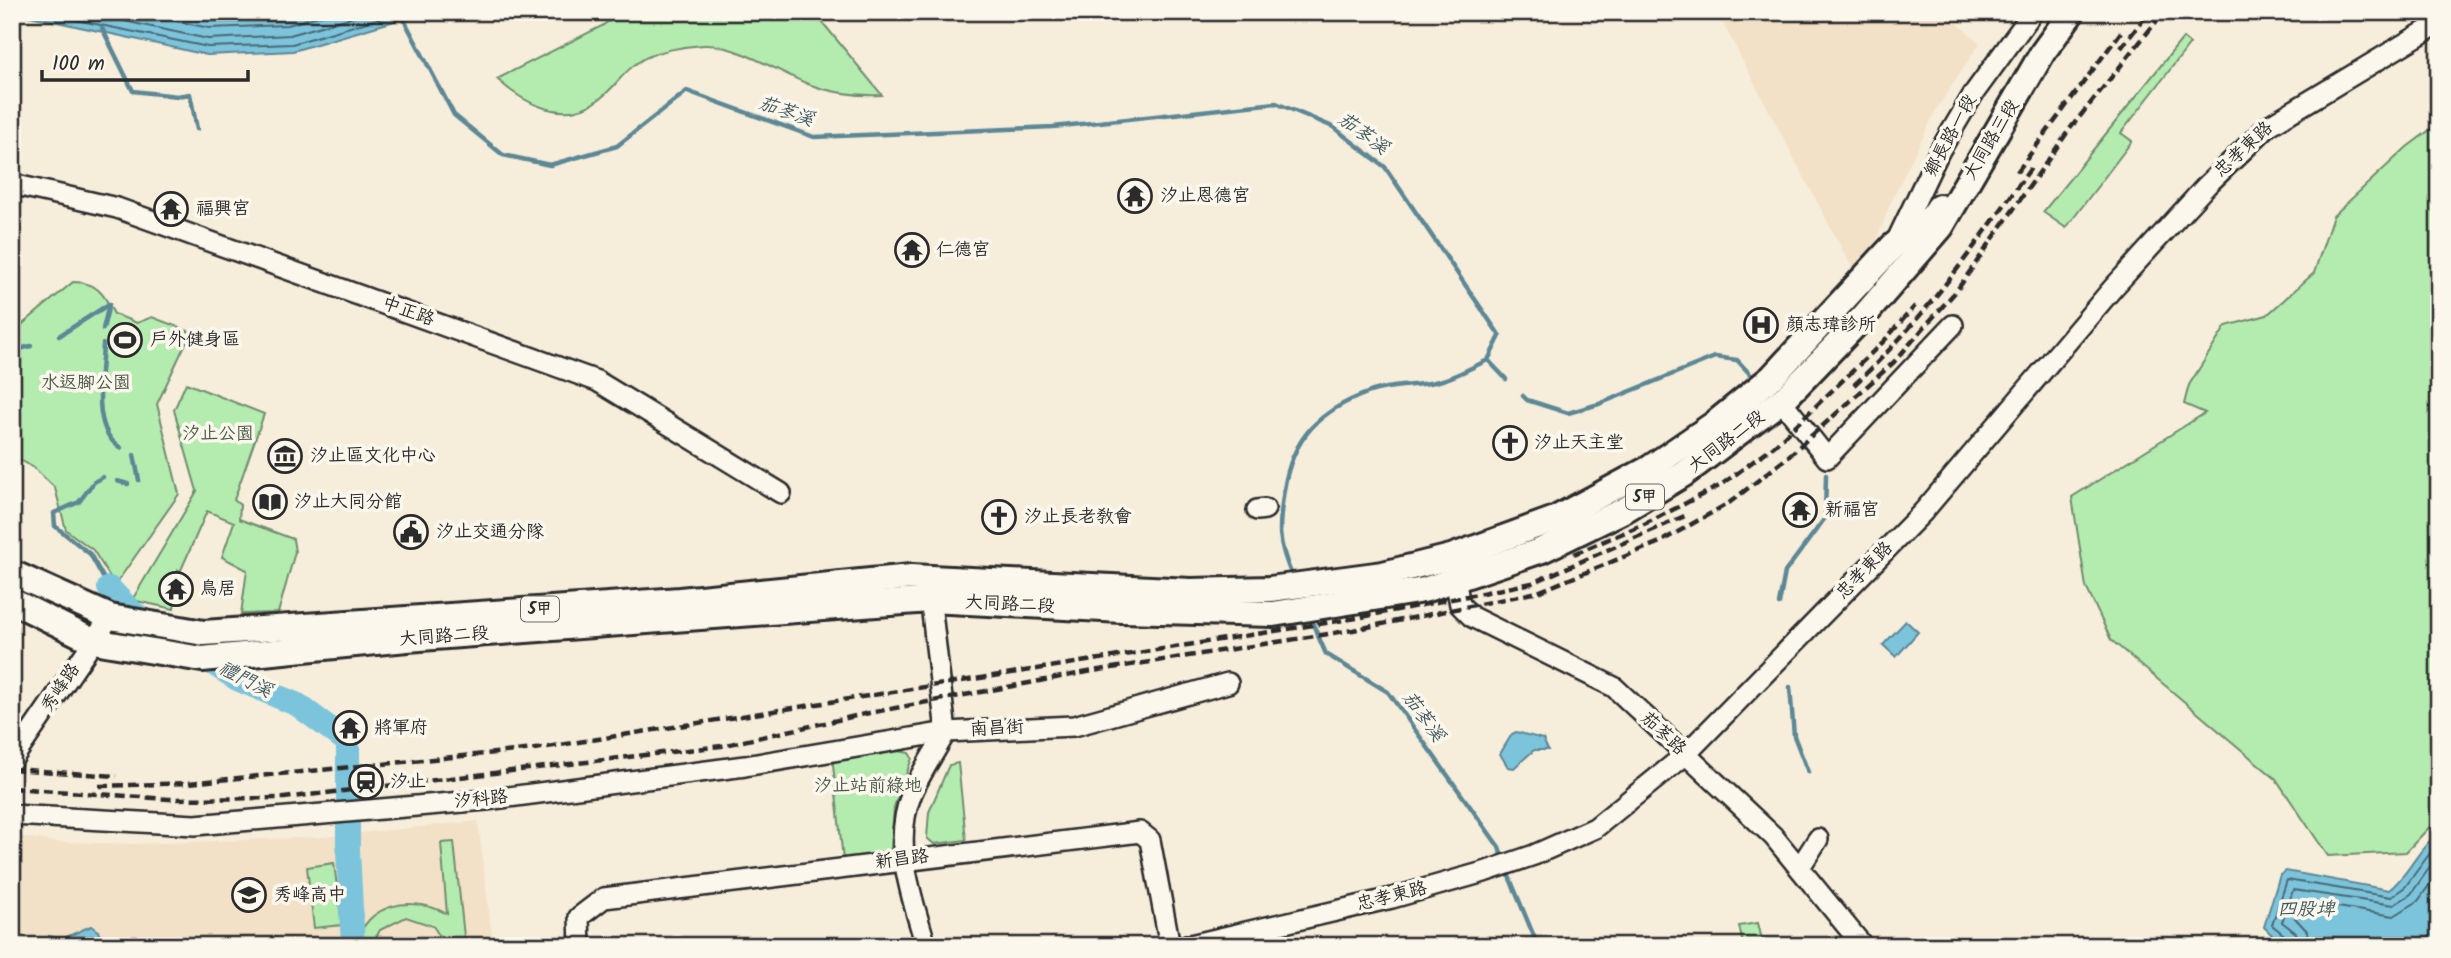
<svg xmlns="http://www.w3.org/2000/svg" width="2451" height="958" font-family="Kalam,'LXGW WenKai TC',sans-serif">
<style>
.built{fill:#f2e1c7}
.green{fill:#b4ecb0;stroke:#708c6e;stroke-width:2}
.water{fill:#7cc4dc;stroke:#5c8795;stroke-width:2}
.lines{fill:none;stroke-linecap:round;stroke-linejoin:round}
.shore{stroke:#4b6872;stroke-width:2}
.stream{stroke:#5c8795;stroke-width:4.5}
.river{stroke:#7cc4dc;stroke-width:24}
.minor-casing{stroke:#2b2b2b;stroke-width:24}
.major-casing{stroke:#2b2b2b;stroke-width:30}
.minor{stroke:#fbf7ec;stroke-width:19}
.major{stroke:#fbf7ec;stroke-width:24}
.rail{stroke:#2b2b2b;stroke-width:4.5;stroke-dasharray:10 5;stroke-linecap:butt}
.labels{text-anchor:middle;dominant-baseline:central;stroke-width:7;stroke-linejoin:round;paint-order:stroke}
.shield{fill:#fbf7ec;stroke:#696865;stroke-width:2}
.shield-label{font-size:16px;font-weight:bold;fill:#2b2b2b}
.street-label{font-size:18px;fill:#2b2b2b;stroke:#fbf7ec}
.poi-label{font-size:18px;fill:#2b2b2b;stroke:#fbf7ec;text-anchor:start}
.park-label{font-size:18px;fill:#4d5b4c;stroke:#fbf7ec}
.water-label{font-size:19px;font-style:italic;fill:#435960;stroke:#fbf7ec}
</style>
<rect width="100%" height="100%" fill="#f7eddb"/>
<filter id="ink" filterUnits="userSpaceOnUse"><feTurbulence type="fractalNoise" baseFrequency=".0143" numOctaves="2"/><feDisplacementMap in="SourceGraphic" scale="14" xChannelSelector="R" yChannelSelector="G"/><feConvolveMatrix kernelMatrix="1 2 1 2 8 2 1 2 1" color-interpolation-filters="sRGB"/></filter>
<g filter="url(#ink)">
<g class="built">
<path d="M 1717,12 L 1944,12 L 1980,43 L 1936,110 L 1890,204 L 1876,243 L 1852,268 Z"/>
<path d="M 478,821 L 493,946 L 12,946 L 12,835 L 55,842 L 134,844 L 322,837 Z"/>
</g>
<g class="green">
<path d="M 621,12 L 814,12 L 882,95 C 858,96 831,93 808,84 C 781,73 733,43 704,45 C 684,46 653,51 637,63 C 622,73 613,90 598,100 C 565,125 524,104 497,79 L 602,26 Z"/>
<path d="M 2183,38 L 2190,44 L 2121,133 L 2132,141 L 2066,228 L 2043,212 Z"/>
<path d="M 2439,123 L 2439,817 L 2406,852 L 2328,856 L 2276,779 L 2111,640 L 2086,587 L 2072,497 L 2205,413 L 2184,404 L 2189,385 L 2226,326 L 2267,315 L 2314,273 L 2333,216 L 2407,147 Z"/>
<path d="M 73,282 C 97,282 104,294 114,314 L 137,323 L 152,317 L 191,332 L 157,404 L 179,494 L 115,585 L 93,550 L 66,530 L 55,488 L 34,468 L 12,455 L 12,333 Z"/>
<path d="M 186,383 L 264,414 L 234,500 L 240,505 L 239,519 L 293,539 L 295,552 L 278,613 L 241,614 L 247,570 L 222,557 L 234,522 L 207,511 L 181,570 L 178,570 L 174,609 L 132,600 L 197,491 L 174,410 Z"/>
<path d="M 898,751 L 909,753 L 912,758 L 894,807 L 891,848 L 888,853 L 843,860 L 832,755 Z"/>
<path d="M 958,763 L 966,840 L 934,844 L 927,838 L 929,812 L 949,765 Z"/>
<path d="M 454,842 L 465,946 L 446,946 L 433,926 L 406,917 L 380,930 L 371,946 L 356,946 C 365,902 413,895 447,914 L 441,843 Z"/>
<path d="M 334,863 L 342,925 L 314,928 L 307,867 Z"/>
<path d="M 1758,923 L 1762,940 L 1743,944 L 1739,926 Z"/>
</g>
<g class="water">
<path d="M 12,12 L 425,12 L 293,51 L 207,55 Z"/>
<path d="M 1906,621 L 1918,632 L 1896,657 L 1883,645 Z"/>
<path d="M 1516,732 L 1543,739 L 1548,750 L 1534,750 L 1514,768 L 1508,767 L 1500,754 L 1512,734 Z"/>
<path d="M 2439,832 L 2439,946 L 2289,946 L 2276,939 L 2264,927 L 2280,875 L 2286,871 L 2389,890 C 2409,875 2418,848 2439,832 Z"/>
<path d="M 91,926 L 98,931 L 100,937 L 92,946 L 48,945 L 49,936 L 62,939 Z"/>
</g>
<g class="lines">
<g class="shore">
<path d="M 37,12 L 208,47 L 292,44 L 401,12"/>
<path d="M 82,12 L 208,39 L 290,35 L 370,12"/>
<path d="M 133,12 L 209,28 L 288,25 L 332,12"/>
<path d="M 2290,946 L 2289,939 L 2272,925 L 2287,880 L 2391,897 L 2405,887 L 2439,841"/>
<path d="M 2299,946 L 2296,933 L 2282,922 L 2293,890 L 2394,905 L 2411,894 L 2439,854"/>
<path d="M 2310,946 L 2307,931 L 2295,918 L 2300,901 L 2394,916 L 2418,901 L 2439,871"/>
</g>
<g class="stream">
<path d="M 400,12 L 454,115 L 503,155 L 550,165 L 617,146 L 687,91 L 814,137 L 1053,127 L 1276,103 L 1333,127 L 1385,167 L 1500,336 L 1488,360 C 1472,367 1456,377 1439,381 C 1417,387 1391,384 1370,392 C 1320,410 1292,437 1284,490 C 1278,529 1277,541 1293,578"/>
<path d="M 102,28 L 133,91 L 177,96 L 190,94 L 197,129"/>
<path d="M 103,329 L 109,304"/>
<path d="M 59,336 L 109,304"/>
<path d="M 103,344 C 102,375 90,430 121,448"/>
<path d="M 12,351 L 31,346"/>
<path d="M 1488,360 L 1506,379"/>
<path d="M 1523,396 L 1527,400 L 1568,413 L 1599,404 L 1715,357 L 1737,360 L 1750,374"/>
<path d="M 1802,442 L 1812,455"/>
<path d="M 134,455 L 139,480"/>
<path d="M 103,477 L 94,482 L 79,502 L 54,513 L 55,526 L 90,554 L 109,588"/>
<path d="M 117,481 L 128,484"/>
<path d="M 1779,604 L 1785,572 L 1825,518 L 1826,475"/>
<path d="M 1309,615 L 1326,654 L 1388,692 L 1499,847 L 1503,861"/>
<path d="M 1790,687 L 1794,736 L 1808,772"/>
<path d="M 1506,869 L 1538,946"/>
</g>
<path class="river" d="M 109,588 L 132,612 L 237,679 L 298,705 L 348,742 L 348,850 L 353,946"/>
<g class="minor-casing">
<g id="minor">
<path d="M 12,184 L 117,208 L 597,381 L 781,493"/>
<path d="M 1896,242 L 1939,152 L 1974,93 L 2033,12"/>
<path d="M 1781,400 L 1827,458 L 1953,325"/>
<path d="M 1257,510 L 1265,509"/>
<path d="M 1453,568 L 1460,605 L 1472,617 L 1614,687 L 1773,836 L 1863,946"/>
<path d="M 929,587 L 946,732"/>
<path d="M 12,760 L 110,617"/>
<path d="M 12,815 L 195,825 L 486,800 L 745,766 L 946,732 L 1074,726 L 1228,683"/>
<path d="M 1800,867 L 1818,839"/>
<path d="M 580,946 L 579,917 L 604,898 L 1140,832 L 1150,840 L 1170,946"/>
<path d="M 926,946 C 912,897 891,843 912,793 C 921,772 935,752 946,732"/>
<path d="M 1186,946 L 1392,898 L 1484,872 L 1534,855 L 1595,828 L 1685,755 L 1923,512 L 2113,288 L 2207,185 L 2268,126 L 2439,23"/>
</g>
</g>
<g class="major-casing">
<g id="major">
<path d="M 12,573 L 110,617 L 204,633 L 680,600 L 911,577 L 1191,591 L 1270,589 L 1383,574 L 1451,557 L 1555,519 L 1650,468 L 1714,424 L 1772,377 L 1893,246 L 1932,217 L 1939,207"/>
<path d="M 12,601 L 93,641 L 202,659 L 407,639 L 930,600 L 1122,610 L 1273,614 L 1424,590 L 1542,550 L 1626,509 L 1684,474 L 1787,396 L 1864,316 L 1941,227 L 2043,52 L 2072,12"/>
</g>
</g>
<use href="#minor" class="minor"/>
<use href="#major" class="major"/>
<g class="rail">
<path d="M 2121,48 L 2149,12"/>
<path d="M 2017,172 L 2121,32"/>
<path d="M 1854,385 C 1924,320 1977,243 2033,165"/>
<path d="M 1574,554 L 1651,521 L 1721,485 L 1774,446 L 1884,341 L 1915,306"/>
<path d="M 12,769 L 117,776"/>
<path d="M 99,786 L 188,783 L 535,749 L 1357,618 L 1532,583 L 1687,515"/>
<path d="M 12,788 L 169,799 L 284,798 L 721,746 L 869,713 L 1093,671 L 1353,630 L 1538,592 L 1660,542 L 1729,503 L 1783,461 L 1893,363 L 1957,290 L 2069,130 L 2164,12"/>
</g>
</g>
</g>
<defs>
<g id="temple-ring" transform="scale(1.75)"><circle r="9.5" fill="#fbf7ec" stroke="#2b2b2b" stroke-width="1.5"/><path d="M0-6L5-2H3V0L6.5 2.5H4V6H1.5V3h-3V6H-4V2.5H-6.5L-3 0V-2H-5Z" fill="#2b2b2b"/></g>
<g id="hospital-ring" transform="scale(1.75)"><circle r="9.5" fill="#fbf7ec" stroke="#2b2b2b" stroke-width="1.5"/><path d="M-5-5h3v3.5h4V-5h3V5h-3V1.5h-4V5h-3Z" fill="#2b2b2b"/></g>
<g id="stadium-ring" transform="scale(1.75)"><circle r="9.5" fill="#fbf7ec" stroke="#2b2b2b" stroke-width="1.5"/><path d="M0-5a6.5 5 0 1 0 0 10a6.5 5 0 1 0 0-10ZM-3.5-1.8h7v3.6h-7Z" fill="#2b2b2b"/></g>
<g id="church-ring" transform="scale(1.75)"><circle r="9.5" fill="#fbf7ec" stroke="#2b2b2b" stroke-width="1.5"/><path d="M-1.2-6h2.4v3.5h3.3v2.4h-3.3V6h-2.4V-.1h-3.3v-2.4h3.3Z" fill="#2b2b2b"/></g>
<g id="museum-ring" transform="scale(1.75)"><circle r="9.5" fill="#fbf7ec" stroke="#2b2b2b" stroke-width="1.5"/><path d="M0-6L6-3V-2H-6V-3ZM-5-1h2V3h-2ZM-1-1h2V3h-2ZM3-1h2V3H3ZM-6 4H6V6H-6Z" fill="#2b2b2b"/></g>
<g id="library-ring" transform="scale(1.75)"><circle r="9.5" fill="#fbf7ec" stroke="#2b2b2b" stroke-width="1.5"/><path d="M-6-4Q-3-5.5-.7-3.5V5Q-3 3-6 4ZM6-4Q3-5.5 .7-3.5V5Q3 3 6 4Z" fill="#2b2b2b"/></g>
<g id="civic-ring" transform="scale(1.75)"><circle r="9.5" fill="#fbf7ec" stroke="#2b2b2b" stroke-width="1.5"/><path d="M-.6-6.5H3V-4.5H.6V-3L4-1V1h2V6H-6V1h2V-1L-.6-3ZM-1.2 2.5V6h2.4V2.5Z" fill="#2b2b2b"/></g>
<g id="station-ring" transform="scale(1.75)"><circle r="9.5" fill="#fbf7ec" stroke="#2b2b2b" stroke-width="1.5"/><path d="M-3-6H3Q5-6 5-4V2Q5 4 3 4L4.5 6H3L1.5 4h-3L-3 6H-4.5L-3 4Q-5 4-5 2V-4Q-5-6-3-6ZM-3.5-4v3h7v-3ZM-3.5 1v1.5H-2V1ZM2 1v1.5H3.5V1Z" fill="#2b2b2b"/></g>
<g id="school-ring" transform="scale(1.75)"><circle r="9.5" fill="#fbf7ec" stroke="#2b2b2b" stroke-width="1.5"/><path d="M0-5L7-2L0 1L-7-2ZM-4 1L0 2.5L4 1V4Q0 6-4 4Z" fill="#2b2b2b"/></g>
</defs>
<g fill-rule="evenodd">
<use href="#temple-ring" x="1135" y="196"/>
<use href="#temple-ring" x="171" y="209"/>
<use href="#temple-ring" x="912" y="250"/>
<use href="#hospital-ring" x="1761" y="325"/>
<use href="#stadium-ring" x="125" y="340"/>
<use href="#church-ring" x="1510" y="443"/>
<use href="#museum-ring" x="285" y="456"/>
<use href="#library-ring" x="270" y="502"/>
<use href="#temple-ring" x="1800" y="510"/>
<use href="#church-ring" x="999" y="517"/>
<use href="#civic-ring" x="411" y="532"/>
<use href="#temple-ring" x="176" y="589"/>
<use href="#temple-ring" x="350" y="728"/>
<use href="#station-ring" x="366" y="782"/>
<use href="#school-ring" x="249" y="895"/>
</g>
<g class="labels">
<g class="shield">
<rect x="1626" y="484.5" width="38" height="25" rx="5"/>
<rect x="521" y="596.5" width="38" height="25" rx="5"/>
</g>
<g class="shield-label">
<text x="1645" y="497">5甲</text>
<text x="540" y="609">5甲</text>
</g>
<g class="street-label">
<text transform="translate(1951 136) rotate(-62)">鄉長路一段</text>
<text transform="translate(1992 140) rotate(-59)">大同路三段</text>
<text transform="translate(2244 150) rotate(-43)">忠孝東路</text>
<text transform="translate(408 312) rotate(20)">中正路</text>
<text transform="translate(1727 442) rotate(-37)">大同路二段</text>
<text transform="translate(1865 571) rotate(-46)">忠孝東路</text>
<text transform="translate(1010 605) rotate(3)">大同路二段</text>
<text transform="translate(444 637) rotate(-4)">大同路二段</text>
<text transform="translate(61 688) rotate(-56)">秀峰路</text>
<text transform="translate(997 729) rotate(-3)">南昌街</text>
<text transform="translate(1663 734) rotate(43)">茄苳路</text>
<text transform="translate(481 800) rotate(-6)">汐科路</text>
<text transform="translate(902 860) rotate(-7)">新昌路</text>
<text transform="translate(1392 897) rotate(-14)">忠孝東路</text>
</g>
<g class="poi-label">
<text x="1160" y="196">汐止恩德宮</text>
<text x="196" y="209">福興宮</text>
<text x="936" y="250">仁德宮</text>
<text x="1786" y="325">顏志瑋診所</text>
<text x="150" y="340">戶外健身區</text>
<text x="1534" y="443">汐止天主堂</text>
<text x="310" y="456">汐止區文化中心</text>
<text x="294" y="502">汐止大同分館</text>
<text x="1825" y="510">新福宮</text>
<text x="1024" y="517">汐止長老教會</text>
<text x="436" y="532">汐止交通分隊</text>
<text x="200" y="589">鳥居</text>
<text x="374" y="728">將軍府</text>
<text x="390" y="782">汐止</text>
<text x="274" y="895">秀峰高中</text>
</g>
<g class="park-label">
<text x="86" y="383">水返腳公園</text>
<text x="218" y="434">汐止公園</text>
<text x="868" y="786">汐止站前綠地</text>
</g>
<g class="water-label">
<text transform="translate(786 112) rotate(19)">茄苳溪</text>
<text transform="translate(1363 134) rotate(36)">茄苳溪</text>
<text transform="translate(245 680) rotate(27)">禮門溪</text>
<text transform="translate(1423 717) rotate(54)">茄苳溪</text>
<text x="2306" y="910">四股埤</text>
</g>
</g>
<rect width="2451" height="958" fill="none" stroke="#fbf7ec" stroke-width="42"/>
<rect x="21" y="21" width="2409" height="916" fill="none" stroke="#2b2b2b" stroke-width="2.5" filter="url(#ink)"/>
<path d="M42 70v10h206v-10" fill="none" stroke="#2b2b2b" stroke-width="3.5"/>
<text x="52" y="70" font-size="21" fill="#2b2b2b" stroke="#fbf7ec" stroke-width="5" paint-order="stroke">100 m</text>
</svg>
